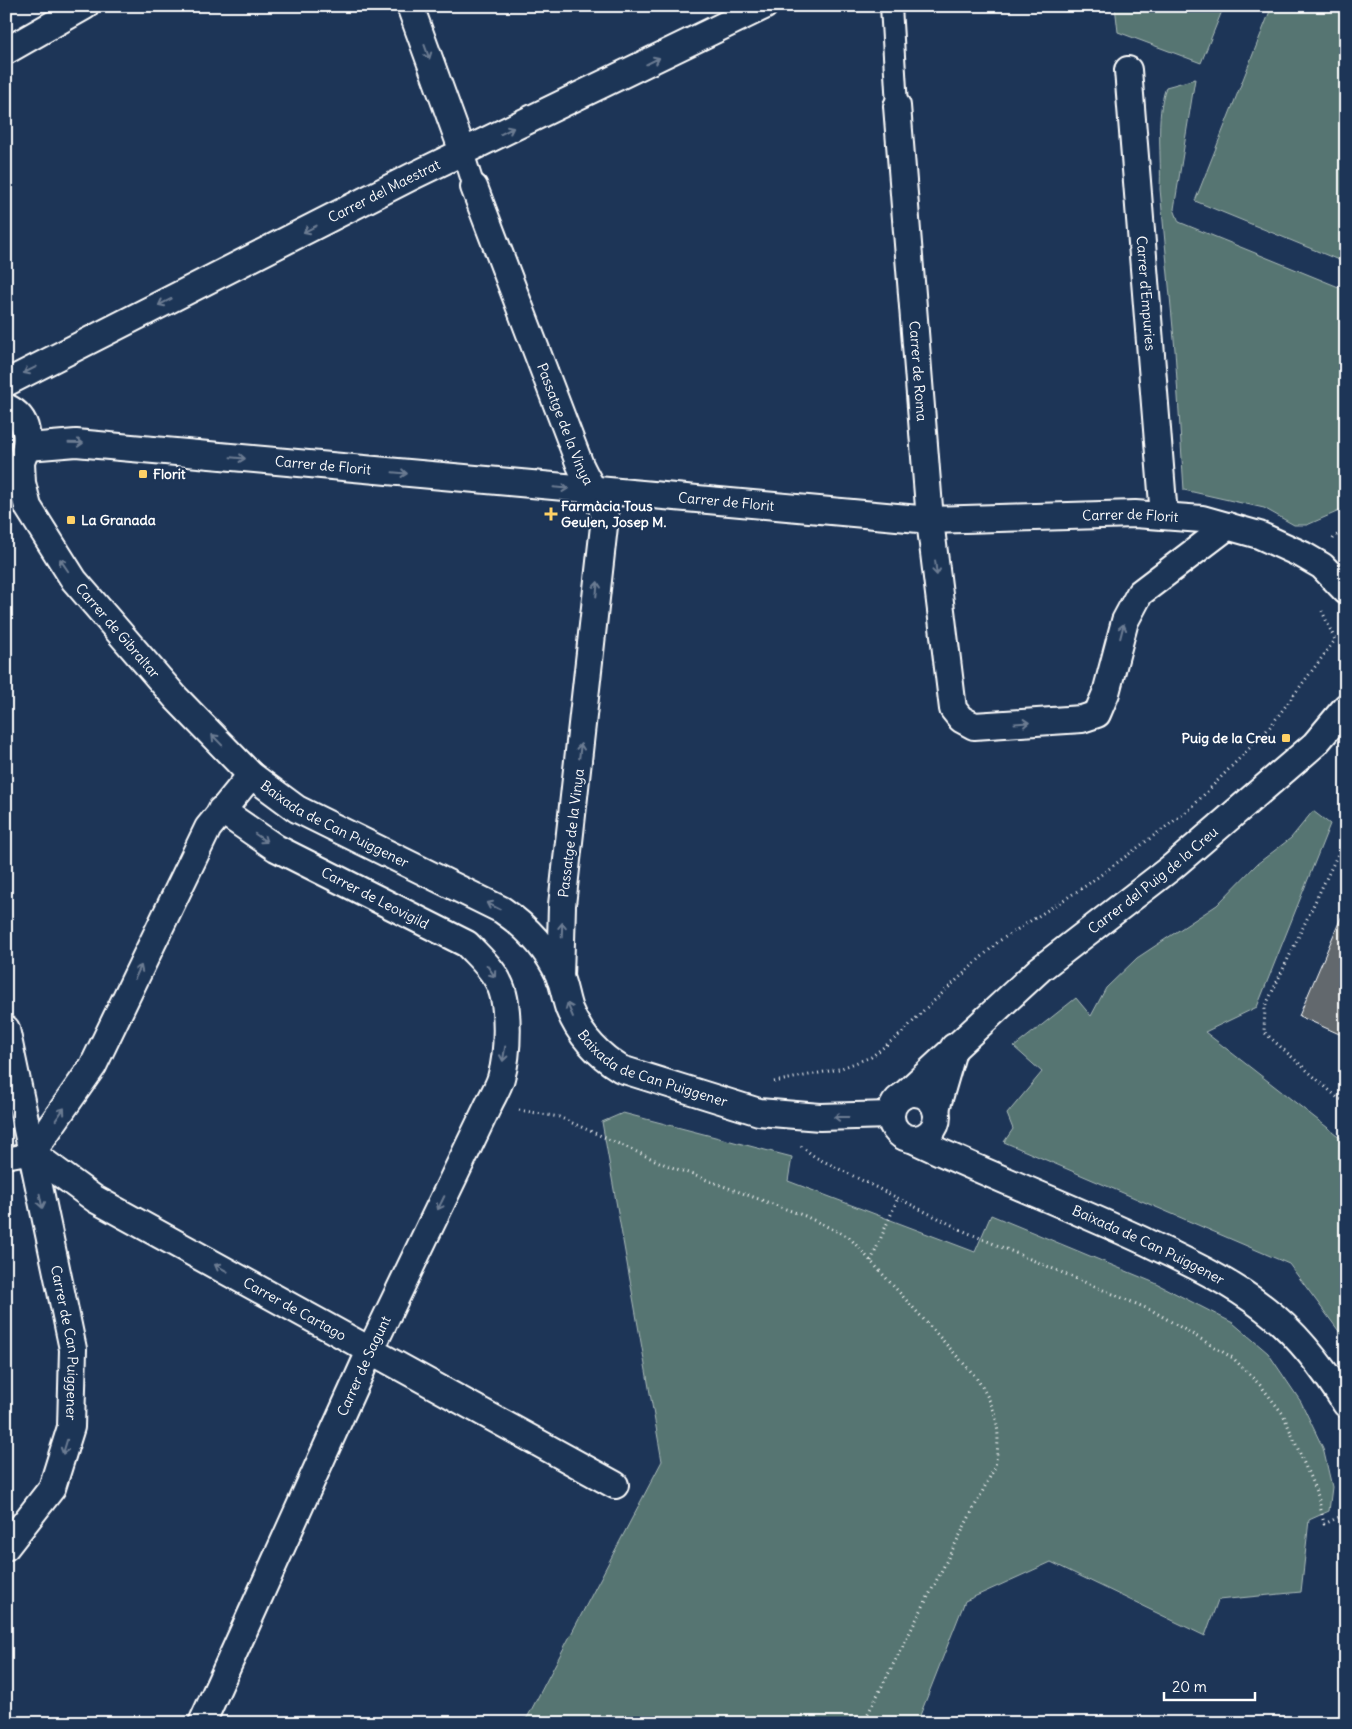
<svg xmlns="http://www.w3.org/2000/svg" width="1352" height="1729" font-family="Delius,sans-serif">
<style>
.green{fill:#567472;stroke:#aabab8}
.building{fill:#62686d;stroke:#fff}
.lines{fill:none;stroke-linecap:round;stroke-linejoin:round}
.pedestrian-casing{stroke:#fff;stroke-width:24}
.minor-casing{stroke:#fff;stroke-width:30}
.path{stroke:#fff;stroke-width:3;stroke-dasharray:1 4;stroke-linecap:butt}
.pedestrian{stroke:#1d3557;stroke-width:20}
.minor{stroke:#1d3557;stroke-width:26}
.oneway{stroke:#6c7c92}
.poi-dot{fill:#ffd166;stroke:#1d3557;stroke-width:2}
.labels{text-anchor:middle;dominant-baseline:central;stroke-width:4.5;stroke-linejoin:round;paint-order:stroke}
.street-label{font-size:14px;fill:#fff;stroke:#1d3557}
.poi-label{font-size:14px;font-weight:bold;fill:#fff;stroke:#1d3557;text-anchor:start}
</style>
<rect width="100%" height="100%" fill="#1d3557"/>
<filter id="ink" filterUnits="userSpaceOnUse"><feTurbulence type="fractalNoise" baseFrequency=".02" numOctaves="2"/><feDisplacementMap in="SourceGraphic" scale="10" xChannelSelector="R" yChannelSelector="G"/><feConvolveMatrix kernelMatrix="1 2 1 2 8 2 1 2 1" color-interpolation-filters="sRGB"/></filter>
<g filter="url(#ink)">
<g class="green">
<path d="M 1115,6 L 1224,6 L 1201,63 L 1118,32 Z"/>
<path d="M 1272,6 L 1346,6 L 1346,263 L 1195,201 Z"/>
<path d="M 1195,79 L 1174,209 L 1179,222 L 1346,290 L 1346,508 L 1307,525 L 1294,525 L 1264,508 L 1184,490 L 1175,350 L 1160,189 C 1162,156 1155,118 1166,87 Z"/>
<path d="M 1313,811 L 1330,824 L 1257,1007 L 1205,1032 L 1346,1142 L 1346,1332 L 1341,1334 L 1289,1264 L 1004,1142 L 1013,1129 L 1007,1114 L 1042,1072 L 1014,1047 L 1076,998 L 1091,1016 L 1106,988 L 1137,958 L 1217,905 L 1257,864 L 1291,838 Z"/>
<path d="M 623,1113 L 792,1157 L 788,1181 L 975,1252 L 991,1215 L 1155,1283 L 1233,1323 L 1268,1353 L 1301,1402 L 1323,1448 L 1332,1487 L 1329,1511 L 1309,1520 L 1301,1592 L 1218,1600 L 1205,1636 L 1051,1562 L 965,1601 L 917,1723 L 512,1723 L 527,1718 L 662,1461 L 602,1122 Z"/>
</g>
<path class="building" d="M 1346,906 L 1346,1037 L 1299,1016 Z"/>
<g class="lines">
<g class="pedestrian-casing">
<g id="pedestrian">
<path d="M 891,6 L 897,106"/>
<path d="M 463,152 L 474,187"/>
<path d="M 6,1158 L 32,1153"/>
</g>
</g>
<g class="minor-casing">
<g id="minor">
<path d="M 410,6 L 463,152"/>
<path d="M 6,51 L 85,6"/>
<path id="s1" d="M 1128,70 L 1164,516"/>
<path id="s2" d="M 897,106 L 930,520 L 953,709 L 961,719 L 974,726 L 1082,719 L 1097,714 L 1106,693 L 1125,621 L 1140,593 L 1228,526"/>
<path id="s3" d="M 474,187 L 580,465 C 588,483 600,499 605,517 L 562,905 L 560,978"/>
<path id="s4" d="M 6,383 L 411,177 L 764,6"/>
<path d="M 6,407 C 30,418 30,441 21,462"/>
<path id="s5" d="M 28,447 L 76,443 L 930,520 L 1135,514 L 1202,519 L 1259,535 L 1303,555 L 1322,566 L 1346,591"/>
<path id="s6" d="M 21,463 L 22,483 L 28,507 L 74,580 L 176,698 L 251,775 L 297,809 L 502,910 C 527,927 546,947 559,975 C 564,986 565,998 569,1009 C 579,1034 598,1055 621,1069 L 759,1112 L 820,1117 L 890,1115"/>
<path id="s7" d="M 6,1029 L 73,1349 L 71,1427 L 52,1488 L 6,1547"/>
<circle cx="914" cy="1116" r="23"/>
<path id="s8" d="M 904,1095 L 1040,969 L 1172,867 L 1315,744 L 1346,707"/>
<path d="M 936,1109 L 954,1047"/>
<path id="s9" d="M 912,1139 C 988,1175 1067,1205 1144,1241 C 1186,1261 1228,1280 1265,1309 C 1298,1334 1324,1369 1346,1404"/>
<path id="s10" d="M 32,1153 L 95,1199 L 615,1485"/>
<path d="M 32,1153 L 93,1066 L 208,828 L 251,775"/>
<path id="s11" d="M 202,1723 L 371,1349 L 488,1106 C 492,1097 498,1088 501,1078 C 508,1055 510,1004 499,983 C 492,968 478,956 467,944 L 276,848 L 221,810"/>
</g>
</g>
<g class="path">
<path d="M 1333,539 L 1335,536 L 1346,531"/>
<path d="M 1346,837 L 1265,1007 L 1264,1032 L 1339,1099 L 1346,1100"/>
<path d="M 774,1082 L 839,1069 L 871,1057 L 903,1032 L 923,1011 L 999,941 L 1087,885 L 1190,809 L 1269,728 L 1335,640 L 1322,611"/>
<path d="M 519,1110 L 559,1117 L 666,1165 L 805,1216 L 849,1237 L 975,1376 C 997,1409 1002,1427 995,1467 L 863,1723"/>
<path d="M 801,1146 L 815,1157 L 966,1232 L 1153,1311 L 1233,1358 L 1261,1386 L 1283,1414 L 1318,1496 L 1324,1524 L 1346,1514"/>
<path d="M 871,1261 L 898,1198"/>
<path d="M 1341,1723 L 1346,1705"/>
</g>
<use href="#pedestrian" class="pedestrian"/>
<use href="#minor" class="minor"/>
</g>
<defs><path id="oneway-shaft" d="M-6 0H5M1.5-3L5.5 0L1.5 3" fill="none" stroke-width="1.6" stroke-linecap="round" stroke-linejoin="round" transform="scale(1.25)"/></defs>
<g class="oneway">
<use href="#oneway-shaft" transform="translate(427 52) rotate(70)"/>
<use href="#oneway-shaft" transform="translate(653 61) rotate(-26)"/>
<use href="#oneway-shaft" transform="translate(507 131) rotate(-26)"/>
<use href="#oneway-shaft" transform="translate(310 229) rotate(153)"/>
<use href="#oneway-shaft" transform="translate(165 302) rotate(153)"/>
<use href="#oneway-shaft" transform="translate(30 370) rotate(154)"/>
<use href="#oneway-shaft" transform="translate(76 443) rotate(1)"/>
<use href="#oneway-shaft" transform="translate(238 458) rotate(5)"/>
<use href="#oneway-shaft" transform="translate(400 473) rotate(5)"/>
<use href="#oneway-shaft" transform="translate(561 488) rotate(5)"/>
<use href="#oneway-shaft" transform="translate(64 565) rotate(-124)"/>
<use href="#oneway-shaft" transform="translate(936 568) rotate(83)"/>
<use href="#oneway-shaft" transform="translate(597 589) rotate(-84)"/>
<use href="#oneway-shaft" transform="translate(1122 631) rotate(-76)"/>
<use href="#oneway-shaft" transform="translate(1022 723) rotate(-4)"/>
<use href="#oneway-shaft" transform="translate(217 740) rotate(-134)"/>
<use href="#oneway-shaft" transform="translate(580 751) rotate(-84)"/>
<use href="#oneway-shaft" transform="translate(261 838) rotate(35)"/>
<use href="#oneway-shaft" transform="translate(493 906) rotate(-154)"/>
<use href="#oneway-shaft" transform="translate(562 930) rotate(-88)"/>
<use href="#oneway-shaft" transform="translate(491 971) rotate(54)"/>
<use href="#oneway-shaft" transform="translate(138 972) rotate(-65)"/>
<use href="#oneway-shaft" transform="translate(570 1010) rotate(-113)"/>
<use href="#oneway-shaft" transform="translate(504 1054) rotate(99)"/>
<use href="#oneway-shaft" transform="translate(60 1114) rotate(-55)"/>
<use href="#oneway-shaft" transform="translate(841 1117) rotate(-180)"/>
<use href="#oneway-shaft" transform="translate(41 1201) rotate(79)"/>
<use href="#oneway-shaft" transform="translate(441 1203) rotate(116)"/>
<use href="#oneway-shaft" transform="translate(221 1268) rotate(-151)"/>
<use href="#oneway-shaft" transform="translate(65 1447) rotate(107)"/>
</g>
</g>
<g class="poi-dot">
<rect x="138" y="469" width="10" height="10" rx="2.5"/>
<path d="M548.5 506.5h5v5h5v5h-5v5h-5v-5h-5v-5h5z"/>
<rect x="66" y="515" width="10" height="10" rx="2.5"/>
<rect x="1281" y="733" width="10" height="10" rx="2.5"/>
</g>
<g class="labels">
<g class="street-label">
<text stroke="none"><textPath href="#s4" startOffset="424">Carrer del Maestrat</textPath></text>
<text stroke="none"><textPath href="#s1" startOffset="224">Carrer d'Empuries</textPath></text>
<text stroke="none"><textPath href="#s2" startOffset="266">Carrer de Roma</textPath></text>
<text stroke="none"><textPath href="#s3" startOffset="254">Passatge de la Vinya</textPath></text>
<text stroke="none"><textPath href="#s5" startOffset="296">Carrer de Florit</textPath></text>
<text stroke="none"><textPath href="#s5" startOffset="701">Carrer de Florit</textPath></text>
<text stroke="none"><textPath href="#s5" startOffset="1106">Carrer de Florit</textPath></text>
<text stroke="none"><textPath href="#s6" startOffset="198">Carrer de Gibraltar</textPath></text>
<text stroke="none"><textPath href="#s6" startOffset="492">Baixada de Can Puiggener</textPath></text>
<text transform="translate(571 833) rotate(-83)">Passatge de la Vinya</text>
<text stroke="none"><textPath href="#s8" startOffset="329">Carrer del Puig de la Creu</textPath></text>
<text transform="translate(375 898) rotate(27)">Carrer de Leovigild</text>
<text stroke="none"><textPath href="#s6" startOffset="912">Baixada de Can Puiggener</textPath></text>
<text stroke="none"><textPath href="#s9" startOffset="259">Baixada de Can Puiggener</textPath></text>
<text stroke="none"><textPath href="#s10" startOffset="306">Carrer de Cartago</textPath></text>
<text stroke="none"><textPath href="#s7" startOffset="320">Carrer de Can Puiggener</textPath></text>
<text stroke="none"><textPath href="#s11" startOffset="392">Carrer de Sagunt</textPath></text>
</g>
<g class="poi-label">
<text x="153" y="474">Florit</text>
<text x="561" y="506">Farmàcia Tous<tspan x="561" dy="16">Geulen, Josep M.</tspan></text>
<text x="81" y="520">La Granada</text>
<text x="1276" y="738" text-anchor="end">Puig de la Creu</text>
</g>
</g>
<rect width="1352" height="1729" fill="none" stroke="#1d3557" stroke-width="25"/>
<rect x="12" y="12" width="1327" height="1704" fill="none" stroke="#fff" stroke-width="2" filter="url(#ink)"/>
<path d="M1164 1692v8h91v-8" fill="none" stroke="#ffffff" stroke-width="2.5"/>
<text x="1172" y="1692" font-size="15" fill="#ffffff" stroke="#1d3557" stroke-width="4" paint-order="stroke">20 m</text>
</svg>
